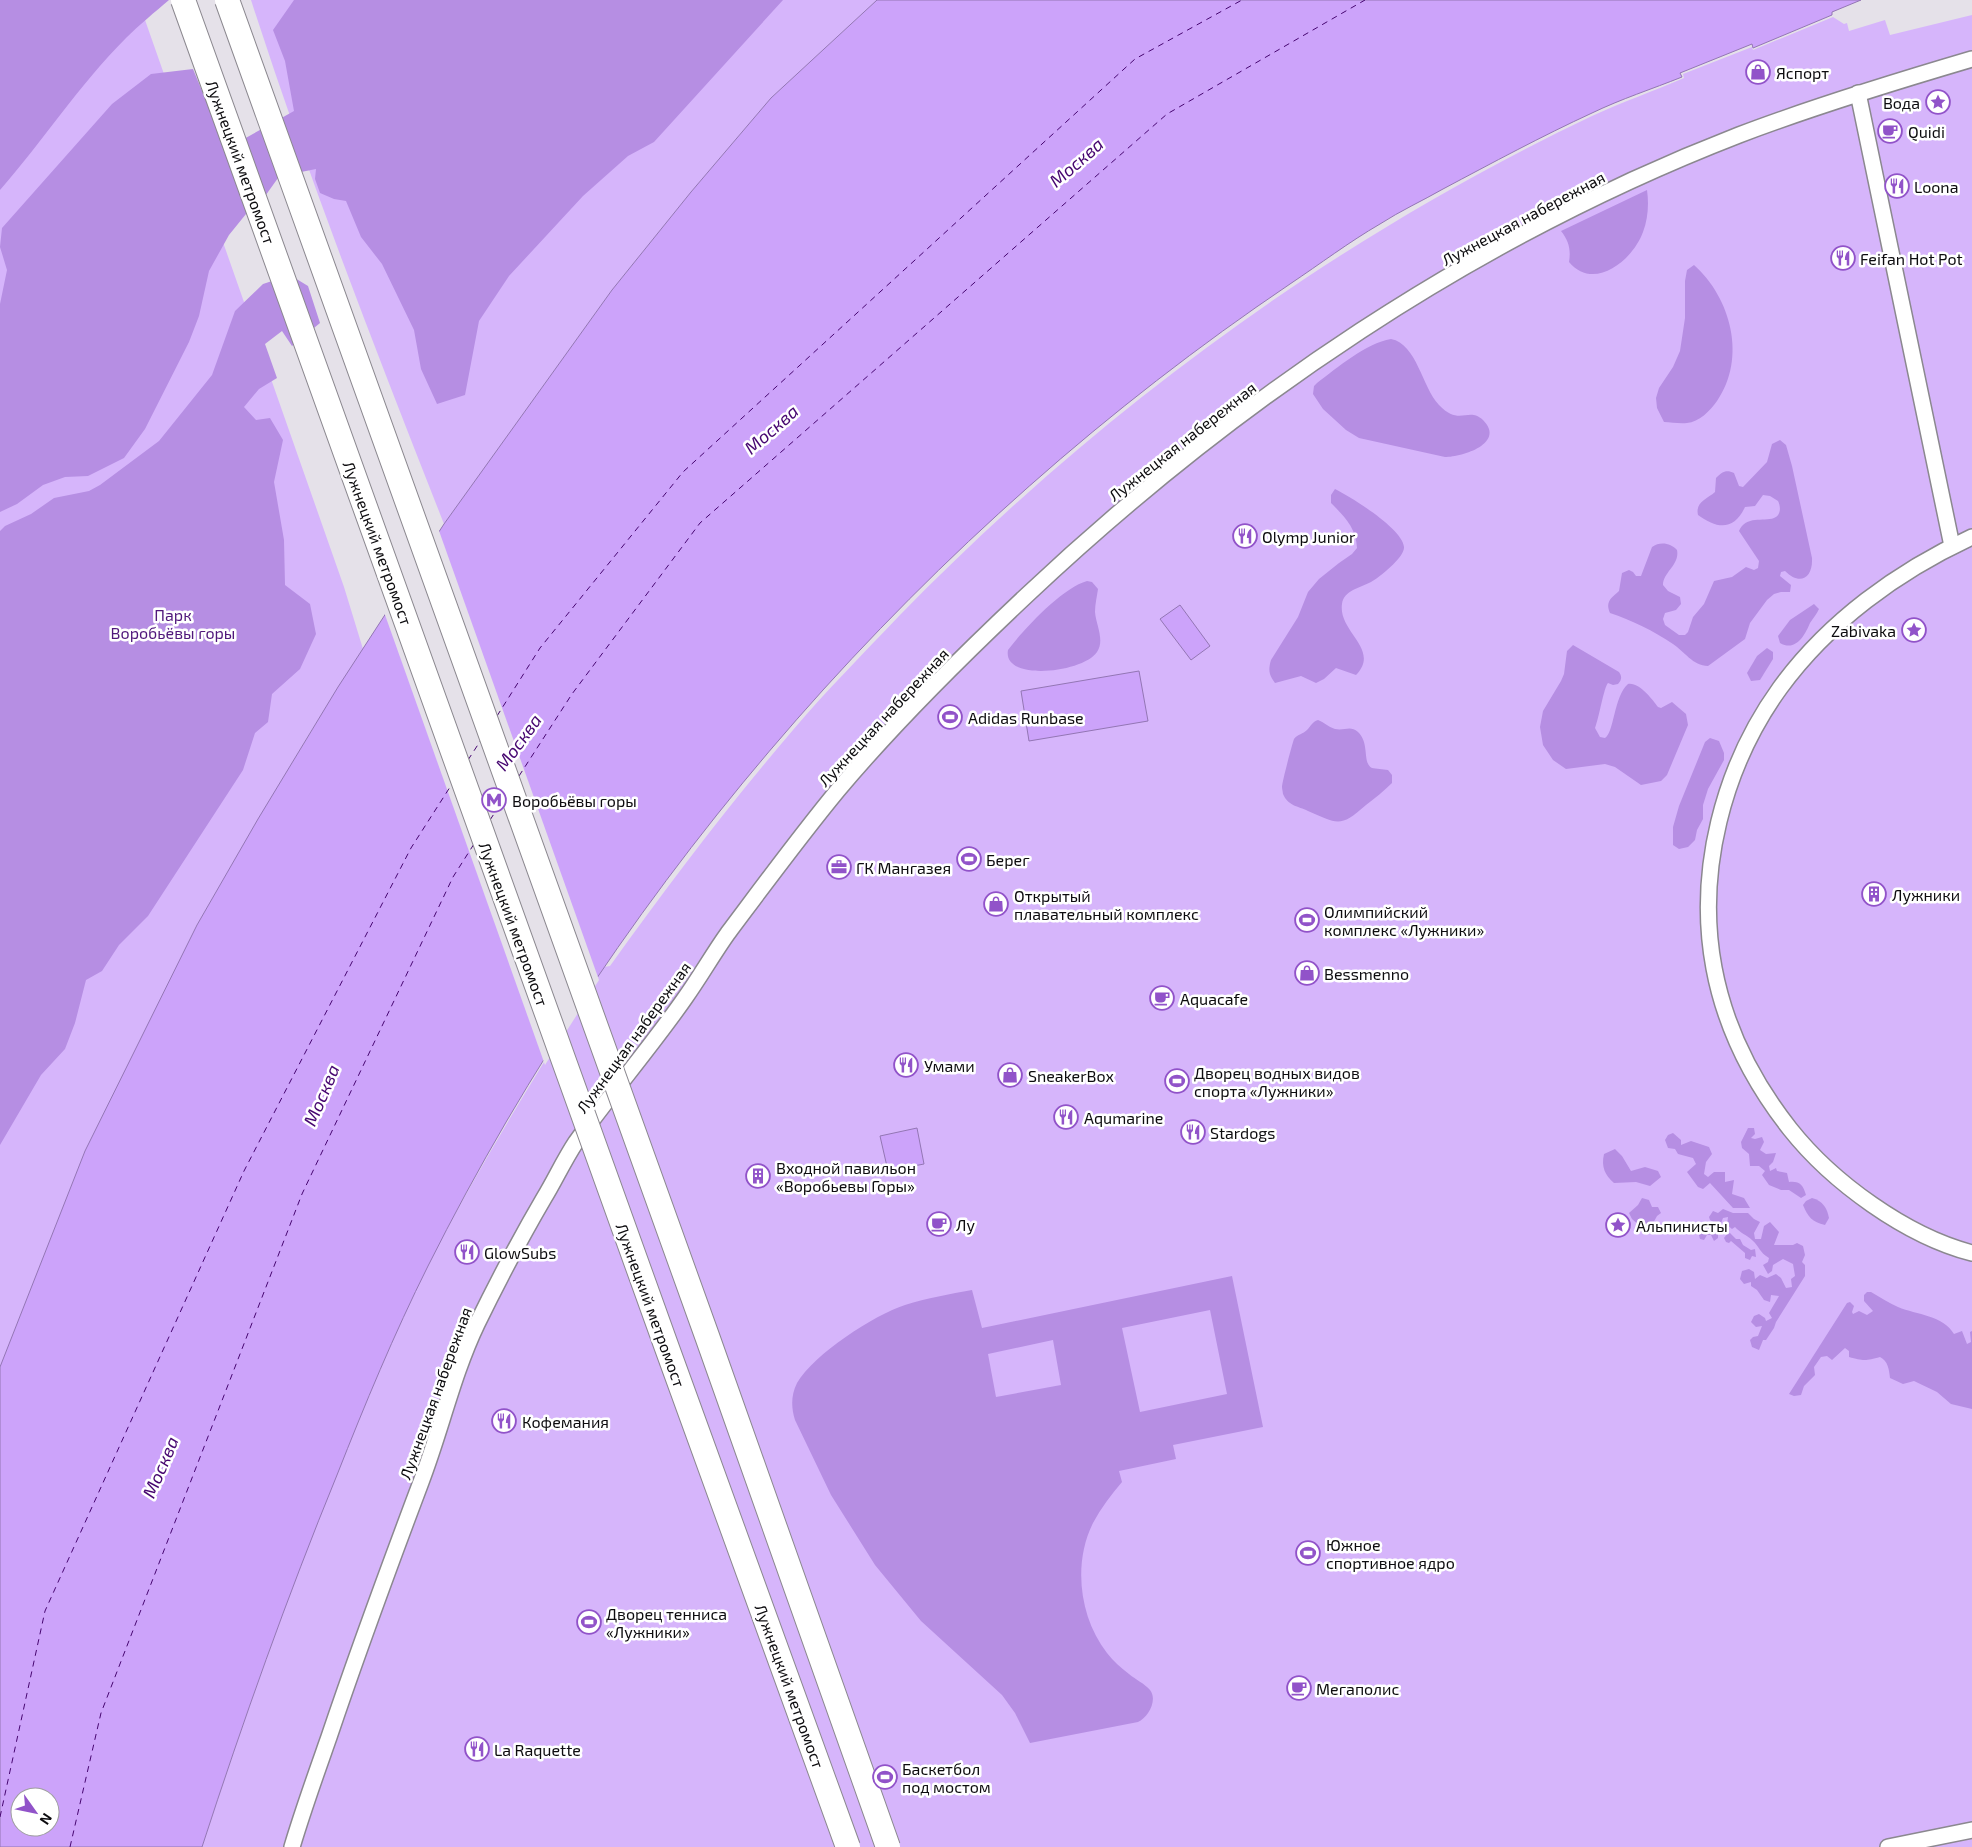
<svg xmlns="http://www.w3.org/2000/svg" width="1972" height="1847" font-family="'Exo 2',sans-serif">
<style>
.green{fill:#d6b5fb}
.forest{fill:#b68ee3;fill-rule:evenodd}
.water{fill:#cca3fa;stroke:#9376b4;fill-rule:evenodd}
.pier{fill:#e5e1e9}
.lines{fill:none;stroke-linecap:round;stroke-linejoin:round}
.ferry{stroke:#460670;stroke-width:1;stroke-dasharray:6 5;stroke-linecap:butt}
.street-casing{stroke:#8b888f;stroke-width:18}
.street{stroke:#fff;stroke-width:15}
.primary-bridge-casing{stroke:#8b888f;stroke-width:26;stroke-linecap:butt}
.primary-bridge{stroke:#fff;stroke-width:24}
.labels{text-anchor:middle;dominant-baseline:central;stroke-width:5;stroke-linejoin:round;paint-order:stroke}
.poi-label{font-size:16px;fill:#0d0c0f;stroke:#fff;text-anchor:start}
.street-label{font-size:16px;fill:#0d0c0f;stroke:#fff}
.park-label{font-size:16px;fill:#50177b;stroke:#fff}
.water-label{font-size:18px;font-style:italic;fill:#460670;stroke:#fff}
</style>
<rect width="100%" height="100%" fill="#e5e1e9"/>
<g class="green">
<path d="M 0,0 L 138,0 L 344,587 L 363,649 L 308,736 L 197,925 L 0,1367 Z"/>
<path d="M 251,0 L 877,0 L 771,98 L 691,192 L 612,290 L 444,524 C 376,351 308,177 251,0 Z"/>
<path d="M 1972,15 L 1972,1847 L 202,1847 C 243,1722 287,1598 336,1475 C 365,1405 394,1334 428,1265 C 481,1162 542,1064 604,967 L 610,966 C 668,885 728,806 793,730 C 826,691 863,654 899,616 C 1099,411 1333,239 1592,116 C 1622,102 1654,91 1684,78 L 1683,74 L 1752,47 L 1753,50 L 1833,17 L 1844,24 L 1847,23 L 1849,31 L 1885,20 L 1890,35 Z"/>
</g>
<g class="forest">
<path d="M 0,0 L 169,0 C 155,12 139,25 126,38 C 79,85 43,141 0,190 Z"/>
<path d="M 294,0 L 783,0 L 654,142 L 628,156 L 583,196 L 509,276 L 479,321 L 465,395 L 437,404 L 421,369 L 414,330 L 382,264 L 361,237 L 346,201 L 334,199 L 320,193 L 315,179 L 316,169 L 301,172 L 283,171 L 263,199 L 246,214 L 229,235 L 209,271 L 199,316 L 189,342 L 145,429 L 124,458 L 88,476 L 65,477 L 43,485 L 17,504 L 0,512 L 0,304 L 7,270 L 0,247 L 2,228 L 112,104 L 151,74 L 193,69 L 226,149 L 294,111 L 285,61 L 273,30 Z"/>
<path d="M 1647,190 C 1649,204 1648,219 1643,232 C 1633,260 1594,292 1569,262 C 1571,250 1569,241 1561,231 Z"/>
<path d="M 1694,265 C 1731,298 1747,358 1717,401 C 1710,411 1699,422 1687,423 C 1679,424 1671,422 1664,422 L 1657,408 L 1656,398 L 1659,388 L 1673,367 L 1680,351 L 1685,318 L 1685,281 L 1687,270 Z"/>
<path d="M 290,275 L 308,286 L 320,323 L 292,346 L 282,331 L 265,344 L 277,378 L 259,389 L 244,407 L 256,420 L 270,418 L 283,440 L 274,482 L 284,540 L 285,585 L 310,604 L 316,634 L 300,669 L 272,694 L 268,722 L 255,733 L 243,770 L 148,916 L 119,945 L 102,971 L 86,980 L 75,1023 L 65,1049 L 41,1075 L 0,1145 L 0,531 L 5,526 L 31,514 L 54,498 L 89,491 L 100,485 L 159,441 L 212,375 L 235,311 L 263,284 Z"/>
<path d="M 1391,339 C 1417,344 1422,387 1439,405 C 1460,427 1468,406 1483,420 C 1506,443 1463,457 1445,457 L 1359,438 L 1346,430 L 1323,409 L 1313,394 L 1314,386 L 1317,383 C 1337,368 1366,343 1391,339 Z"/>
<path d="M 1780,440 L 1786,445 L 1792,466 L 1812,558 C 1813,578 1800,586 1785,571 L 1781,572 L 1780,576 L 1791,585 L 1790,592 L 1781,592 L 1774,594 L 1767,600 L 1750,623 L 1745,639 L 1708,666 C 1693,666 1684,651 1673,644 C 1654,631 1631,620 1610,613 C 1605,602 1611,598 1619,591 L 1622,573 L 1629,570 L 1633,572 L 1636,576 L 1641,576 L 1652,547 C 1660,541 1671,543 1677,550 C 1680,565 1663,572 1663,585 L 1668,591 L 1680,597 L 1681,604 L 1676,610 L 1665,613 L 1663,619 L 1665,625 L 1679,635 L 1685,635 L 1688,632 L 1693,617 L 1704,604 L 1714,581 L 1732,577 L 1746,567 L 1754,570 L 1758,568 L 1759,561 L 1739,531 C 1746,515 1763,522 1774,518 C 1781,515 1781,507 1778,501 L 1770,496 L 1763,495 L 1755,506 L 1745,507 C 1734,531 1717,529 1698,515 C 1695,502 1707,499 1715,492 L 1716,478 C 1722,472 1726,469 1734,473 L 1739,486 L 1743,487 L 1767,462 L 1772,444 Z"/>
<path d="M 1335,489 C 1351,497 1403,529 1404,547 C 1405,557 1379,578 1371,582 C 1360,588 1344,590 1342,604 C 1338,632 1381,649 1356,675 L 1336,668 L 1324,679 L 1316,683 L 1301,676 L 1275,683 C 1269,675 1268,670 1271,660 L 1298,617 L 1308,592 L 1319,579 L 1339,563 L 1352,554 L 1357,548 C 1356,528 1345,517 1331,503 L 1331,495 Z"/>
<path d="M 1087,581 L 1092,582 L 1098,589 C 1097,596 1095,604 1095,612 C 1096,625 1105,640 1097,652 C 1083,673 1002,682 1008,650 C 1024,629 1062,588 1087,581 Z"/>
<path d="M 1814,604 L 1819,609 C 1817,614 1813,618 1810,623 C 1805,635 1796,652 1780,643 L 1778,636 L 1790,620 Z"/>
<path d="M 1573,645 L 1619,672 C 1622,676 1622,680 1618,684 L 1613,685 L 1608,683 C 1604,687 1599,718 1595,728 L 1600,737 L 1605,738 C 1614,733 1614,696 1628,684 C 1639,682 1652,699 1658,707 L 1661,708 L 1672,702 L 1686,714 L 1688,725 L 1667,775 L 1661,781 L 1641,785 L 1615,767 L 1605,764 L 1566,769 L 1553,760 L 1543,745 L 1540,727 L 1543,711 L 1561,681 L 1564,674 L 1567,651 Z"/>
<path d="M 1767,648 L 1773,652 L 1773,659 L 1760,680 L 1751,681 L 1747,673 L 1757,656 Z"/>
<path d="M 1318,720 C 1324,722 1328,727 1335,729 C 1345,731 1350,725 1358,732 C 1370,743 1362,763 1372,768 C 1376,769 1383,769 1388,770 L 1392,775 L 1392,783 C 1384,791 1375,798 1366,805 C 1340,828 1338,824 1308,811 C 1298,806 1288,806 1283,794 C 1283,793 1282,788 1282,787 C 1282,782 1293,741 1294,739 C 1298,734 1303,734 1307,730 C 1311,726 1312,722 1318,720 Z"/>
<path d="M 1710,738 L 1719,741 L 1724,753 L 1724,760 L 1708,789 L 1703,805 L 1703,819 L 1697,830 L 1695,840 L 1688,847 L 1679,849 L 1673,845 L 1673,827 L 1679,806 L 1705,742 Z"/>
<path d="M 1748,1128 L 1754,1128 L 1755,1134 L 1751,1138 L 1755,1139 L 1762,1137 L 1764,1142 L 1760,1150 L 1766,1154 L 1776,1153 L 1773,1162 L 1769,1166 L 1770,1171 L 1776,1168 L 1777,1171 L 1787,1173 L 1789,1182 C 1800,1181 1803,1185 1806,1195 L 1801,1198 L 1789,1190 L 1781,1190 L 1769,1185 L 1762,1175 L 1765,1171 L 1759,1166 L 1750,1166 L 1749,1154 L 1742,1148 L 1741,1142 Z"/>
<path d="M 1673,1133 L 1681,1140 L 1681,1145 L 1691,1141 L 1709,1147 L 1712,1154 L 1706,1162 L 1704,1174 L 1708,1177 L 1714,1172 L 1725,1172 L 1725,1182 L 1734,1180 L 1732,1194 L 1744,1198 L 1750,1208 L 1733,1208 L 1710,1183 L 1703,1189 L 1698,1187 L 1687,1172 L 1696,1164 L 1693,1158 L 1678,1154 L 1675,1149 L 1668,1148 L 1665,1140 L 1668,1135 Z"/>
<path d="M 1615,1149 L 1622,1156 L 1631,1171 L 1645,1167 L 1658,1171 L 1661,1177 L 1650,1186 L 1636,1182 L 1614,1183 C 1605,1175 1601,1167 1604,1154 Z"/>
<path d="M 1642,1198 L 1649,1200 L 1652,1207 L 1658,1207 L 1661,1213 L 1657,1216 L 1651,1227 L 1641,1227 L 1632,1219 L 1629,1213 L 1638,1205 Z"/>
<path d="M 1812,1198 C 1823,1201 1827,1208 1829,1218 L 1825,1225 C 1812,1222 1808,1217 1803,1205 L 1806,1201 Z"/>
<path d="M 1723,1209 L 1733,1213 L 1748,1213 L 1754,1219 L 1760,1222 L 1754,1233 L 1755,1239 L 1761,1239 L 1764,1226 L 1770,1222 L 1779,1232 L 1774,1245 L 1793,1245 L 1797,1243 L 1803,1246 L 1805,1255 L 1802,1262 L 1805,1265 L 1805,1276 L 1776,1322 L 1774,1328 L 1766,1340 L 1763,1340 L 1759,1350 L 1752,1347 L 1750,1340 L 1753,1337 L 1758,1336 L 1762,1326 L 1756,1327 L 1751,1322 L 1754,1316 L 1759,1314 L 1765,1318 L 1766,1321 L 1772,1318 L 1769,1313 L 1779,1296 L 1771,1295 L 1770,1302 L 1764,1300 L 1757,1290 L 1751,1286 L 1751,1282 L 1744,1284 L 1740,1279 L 1742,1271 L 1749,1269 L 1754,1272 L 1755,1279 L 1760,1275 L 1767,1278 L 1776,1274 L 1781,1278 L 1786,1288 L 1792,1287 L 1791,1279 L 1795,1276 L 1793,1264 L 1783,1259 L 1773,1265 L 1772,1271 L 1768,1274 L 1763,1265 L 1768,1262 L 1769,1258 C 1759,1252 1760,1247 1752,1240 C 1747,1235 1740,1233 1735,1227 L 1732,1229 L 1727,1225 L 1728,1217 L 1723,1218 L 1720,1226 L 1710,1220 L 1709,1217 L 1713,1211 L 1718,1213 Z"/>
<path d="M 1706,1222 L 1710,1225 L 1711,1229 L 1718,1233 L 1718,1238 L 1714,1241 L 1711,1235 L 1707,1235 L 1704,1240 L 1700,1239 L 1699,1235 L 1704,1230 L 1703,1226 Z"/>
<path d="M 1730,1233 L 1736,1239 L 1740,1239 L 1743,1245 L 1751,1250 L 1755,1249 L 1756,1257 L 1752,1256 L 1750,1260 L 1745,1258 L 1745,1253 L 1731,1241 L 1729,1243 L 1726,1242 L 1724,1238 L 1727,1234 Z"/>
<path d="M 1232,1276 L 1263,1427 L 1173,1445 L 1176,1459 L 1119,1471 L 1122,1482 C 1111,1495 1101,1508 1093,1523 C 1073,1563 1079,1617 1107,1653 C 1113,1661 1121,1668 1129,1674 C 1135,1679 1145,1684 1150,1690 C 1158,1700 1148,1718 1138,1722 L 1030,1743 L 1015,1713 L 1002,1695 L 921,1621 L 875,1565 L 831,1495 L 795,1420 C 791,1407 791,1395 797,1383 C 814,1354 874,1315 905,1305 C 927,1298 950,1294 972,1290 L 982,1328 ZM 1210,1310 L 1227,1394 L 1140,1412 L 1122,1328 ZM 1053,1340 L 1061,1385 L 996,1397 L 988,1354 Z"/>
<path d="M 1867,1292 L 1871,1292 C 1880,1297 1889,1303 1898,1307 C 1917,1315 1943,1315 1954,1334 L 1962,1331 L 1967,1344 L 1971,1342 L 1970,1332 L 1972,1331 L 1972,1409 L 1951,1404 L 1937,1392 L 1914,1381 L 1903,1384 L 1890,1378 C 1889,1369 1888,1361 1880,1357 C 1866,1361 1863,1361 1849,1357 L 1849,1351 L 1845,1348 L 1832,1360 L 1827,1356 L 1821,1357 L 1814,1367 L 1815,1375 L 1804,1386 L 1801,1395 L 1794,1396 L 1789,1394 L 1847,1303 L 1850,1302 L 1854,1306 L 1852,1312 L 1853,1314 L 1859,1311 L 1867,1315 L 1873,1311 L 1864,1301 L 1864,1295 Z"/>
</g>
<g class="water">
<path d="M 877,0 L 1861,0 L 1832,12 L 1832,15 L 1753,48 L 1752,44 L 1680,73 L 1682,77 C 1652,89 1621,99 1592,113 C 1542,136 1492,163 1443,189 C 1422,201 1400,211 1380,224 C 1349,242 1320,264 1290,284 C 926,530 625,873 428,1266 C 394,1334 365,1404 337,1475 C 287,1597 243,1721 202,1847 L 0,1847 L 0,1367 L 85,1151 L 197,925 L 258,819 L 338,687 L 444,524 L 612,290 L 691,192 L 771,98 ZM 20,1797 L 50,1797 L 50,1827 L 20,1827 Z"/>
<path d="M 1180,605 L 1210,646 L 1191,660 L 1160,619 Z"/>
<path d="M 1139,671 L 1148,721 L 1029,741 L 1021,691 Z"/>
<path d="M 917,1128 L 924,1164 L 888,1171 L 880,1136 Z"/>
</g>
<path class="pier" d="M 438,528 L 599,980 L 545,1065 L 384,612 Z"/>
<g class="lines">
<g class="ferry">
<path d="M 497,716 L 540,648 L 683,472 L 1135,59 L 1242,0"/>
<path d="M 468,760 L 481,740"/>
<path d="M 519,776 L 572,694 L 700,523 L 1167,114 L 1365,0"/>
<path d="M 490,820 L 503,800"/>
<path d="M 0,1817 L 45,1611 L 244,1171 L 411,848 L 452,784"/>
<path d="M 70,1847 L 101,1713 L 302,1194 L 453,877 L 474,844"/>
</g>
<g class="street-casing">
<g id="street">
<path d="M 1858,93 L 1952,546"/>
<path d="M 1972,537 C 1898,571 1828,622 1780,688 C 1723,767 1696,872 1714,968 C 1725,1027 1753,1082 1790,1129 C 1832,1182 1906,1236 1972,1253"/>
<path d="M 292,1847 C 303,1810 316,1774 329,1737 C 358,1651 389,1567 421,1482 C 441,1430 453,1374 477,1324 C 498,1281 520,1239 544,1198 C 555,1180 564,1160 576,1142 C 611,1093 651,1047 685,998 C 700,977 713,954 728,933 C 764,885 800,836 838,790 C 896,721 961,657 1027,595 C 1233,401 1473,238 1739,135 C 1815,106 1894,82 1972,59"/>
<path d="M 1888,1847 L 1972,1830"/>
</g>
</g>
<use href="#street" class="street"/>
<g class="primary-bridge-casing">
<g id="primary-bridge">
<path d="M 183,0 L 667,1348 L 848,1847"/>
<path d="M 227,0 L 707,1336 L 888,1847"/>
</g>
</g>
<use href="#primary-bridge" class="primary-bridge"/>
</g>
<defs>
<g id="shop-ring" transform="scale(1.25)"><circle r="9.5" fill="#fff" stroke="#9153c9" stroke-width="1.5"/><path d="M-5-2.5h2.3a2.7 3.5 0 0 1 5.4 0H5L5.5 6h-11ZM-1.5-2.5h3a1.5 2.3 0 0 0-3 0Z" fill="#9153c9"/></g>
<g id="sight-ring" transform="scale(1.25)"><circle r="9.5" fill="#fff" stroke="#9153c9" stroke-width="1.5"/><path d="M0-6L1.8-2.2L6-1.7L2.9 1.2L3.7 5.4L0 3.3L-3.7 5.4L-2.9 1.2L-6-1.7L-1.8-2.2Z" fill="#9153c9"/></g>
<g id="cafe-ring" transform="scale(1.25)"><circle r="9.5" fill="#fff" stroke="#9153c9" stroke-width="1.5"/><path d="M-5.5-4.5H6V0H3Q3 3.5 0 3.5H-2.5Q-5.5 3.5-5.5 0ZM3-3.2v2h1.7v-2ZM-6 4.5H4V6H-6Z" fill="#9153c9"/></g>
<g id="restaurant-ring" transform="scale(1.25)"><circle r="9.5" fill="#fff" stroke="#9153c9" stroke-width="1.5"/><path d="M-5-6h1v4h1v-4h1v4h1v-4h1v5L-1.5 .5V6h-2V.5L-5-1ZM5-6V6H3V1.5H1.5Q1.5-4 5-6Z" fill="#9153c9"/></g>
<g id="stadium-ring" transform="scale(1.25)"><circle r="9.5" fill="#fff" stroke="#9153c9" stroke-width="1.5"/><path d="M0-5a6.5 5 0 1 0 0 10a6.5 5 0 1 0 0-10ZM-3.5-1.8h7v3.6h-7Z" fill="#9153c9"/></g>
<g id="metro-ring" transform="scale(1.25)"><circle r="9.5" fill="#fff" stroke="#9153c9" stroke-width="1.5"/><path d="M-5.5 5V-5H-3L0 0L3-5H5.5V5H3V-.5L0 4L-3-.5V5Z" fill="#9153c9"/></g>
<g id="office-ring" transform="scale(1.25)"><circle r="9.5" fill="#fff" stroke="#9153c9" stroke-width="1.5"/><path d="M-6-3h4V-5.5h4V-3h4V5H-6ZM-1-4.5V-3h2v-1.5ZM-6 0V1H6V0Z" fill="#9153c9"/></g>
<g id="building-ring" transform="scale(1.25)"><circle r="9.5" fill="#fff" stroke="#9153c9" stroke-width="1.5"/><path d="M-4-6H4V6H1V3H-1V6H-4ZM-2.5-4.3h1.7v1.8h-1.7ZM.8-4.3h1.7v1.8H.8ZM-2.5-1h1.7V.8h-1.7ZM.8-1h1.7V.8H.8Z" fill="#9153c9"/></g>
</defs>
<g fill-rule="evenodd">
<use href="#shop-ring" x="1758" y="72"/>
<use href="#sight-ring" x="1938" y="102"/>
<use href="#cafe-ring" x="1890" y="131"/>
<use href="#restaurant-ring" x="1897" y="186"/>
<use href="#restaurant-ring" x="1843" y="258"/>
<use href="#restaurant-ring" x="1245" y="536"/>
<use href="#sight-ring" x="1914" y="630"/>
<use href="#stadium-ring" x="950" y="717"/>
<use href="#metro-ring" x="494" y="800"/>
<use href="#stadium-ring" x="969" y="859"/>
<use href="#office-ring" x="839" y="867"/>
<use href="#building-ring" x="1874" y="894"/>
<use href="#shop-ring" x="996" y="904"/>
<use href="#stadium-ring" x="1307" y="920"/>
<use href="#shop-ring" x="1307" y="973"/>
<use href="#cafe-ring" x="1162" y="998"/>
<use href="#restaurant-ring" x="906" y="1065"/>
<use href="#shop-ring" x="1010" y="1075"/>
<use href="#stadium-ring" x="1177" y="1081"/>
<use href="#restaurant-ring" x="1066" y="1117"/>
<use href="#restaurant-ring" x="1193" y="1132"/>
<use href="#building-ring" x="758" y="1176"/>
<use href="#cafe-ring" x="939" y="1224"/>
<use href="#sight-ring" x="1618" y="1225"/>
<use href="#restaurant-ring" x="467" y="1252"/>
<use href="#restaurant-ring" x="504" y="1421"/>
<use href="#stadium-ring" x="1308" y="1553"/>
<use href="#stadium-ring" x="589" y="1622"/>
<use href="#cafe-ring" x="1299" y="1688"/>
<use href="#restaurant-ring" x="477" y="1749"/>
<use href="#stadium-ring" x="885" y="1777"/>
</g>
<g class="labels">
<g class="poi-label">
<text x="1776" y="72">Яспорт</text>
<text x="1920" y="102" text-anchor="end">Вода</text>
<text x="1908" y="131">Quidi</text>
<text x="1914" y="186">Loona</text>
<text x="1860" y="258">Feifan Hot Pot</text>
<text x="1262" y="536">Olymp Junior</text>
<text x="1896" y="630" text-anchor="end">Zabivaka</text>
<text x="968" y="717">Adidas Runbase</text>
<text x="512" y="800">Воробьёвы горы</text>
<text x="986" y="859">Берег</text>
<text x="856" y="867">ГК Мангазея</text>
<text x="1892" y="894">Лужники</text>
<text x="1014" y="895">Открытый<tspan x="1014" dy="18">плавательный комплекс</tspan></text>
<text x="1324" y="911">Олимпийский<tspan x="1324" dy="18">комплекс «Лужники»</tspan></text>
<text x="1324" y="973">Bessmenno</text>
<text x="1180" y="998">Aquacafe</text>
<text x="924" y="1065">Умами</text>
<text x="1194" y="1072">Дворец водных видов<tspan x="1194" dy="18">спорта «Лужники»</tspan></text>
<text x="1028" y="1075">SneakerBox</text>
<text x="1084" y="1117">Aqumarine</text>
<text x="1210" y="1132">Stardogs</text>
<text x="776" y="1167">Входной павильон<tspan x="776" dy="18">«Воробьевы Горы»</tspan></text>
<text x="956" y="1224">Лу</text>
<text x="1636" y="1225">Альпинисты</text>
<text x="484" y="1252">GlowSubs</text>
<text x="522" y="1421">Кофемания</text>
<text x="1326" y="1544">Южное<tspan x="1326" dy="18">спортивное ядро</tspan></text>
<text x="606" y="1613">Дворец тенниса<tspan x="606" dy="18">«Лужники»</tspan></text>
<text x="1316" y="1688">Мегаполис</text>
<text x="494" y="1749">La Raquette</text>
<text x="902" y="1768">Баскетбол<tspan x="902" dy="18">под мостом</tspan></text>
</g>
<g class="street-label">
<text transform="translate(241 162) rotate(70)">Лужнецкий метромост</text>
<text transform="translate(1523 218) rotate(-28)">Лужнецкая набережная</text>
<text transform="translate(1182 441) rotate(-38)">Лужнецкая набережная</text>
<text transform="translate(378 543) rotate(70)">Лужнецкий метромост</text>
<text transform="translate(883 717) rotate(-47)">Лужнецкая набережная</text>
<text transform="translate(514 924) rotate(70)">Лужнецкий метромост</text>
<text transform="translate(633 1037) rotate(-54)">Лужнецкая набережная</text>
<text transform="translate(651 1305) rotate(70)">Лужнецкий метромост</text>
<text transform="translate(435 1393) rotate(-70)">Лужнецкая набережная</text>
<text transform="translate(790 1686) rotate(70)">Лужнецкий метромост</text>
</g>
<g class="park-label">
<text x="173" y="614">Парк<tspan x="173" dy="18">Воробьёвы горы</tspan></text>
</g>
<g class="water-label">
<text transform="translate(1076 162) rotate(-41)">Москва</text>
<text transform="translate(771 429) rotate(-41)">Москва</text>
<text transform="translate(518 742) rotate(-54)">Москва</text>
<text transform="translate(321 1095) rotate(-67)">Москва</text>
<text transform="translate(160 1467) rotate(-67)">Москва</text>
</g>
</g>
<g transform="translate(35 1812) rotate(123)"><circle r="24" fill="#ffffff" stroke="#9e9e9f"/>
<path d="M0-4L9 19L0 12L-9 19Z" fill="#9153c9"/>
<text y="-8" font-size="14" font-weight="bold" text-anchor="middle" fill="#0d0c0f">N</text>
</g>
</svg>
